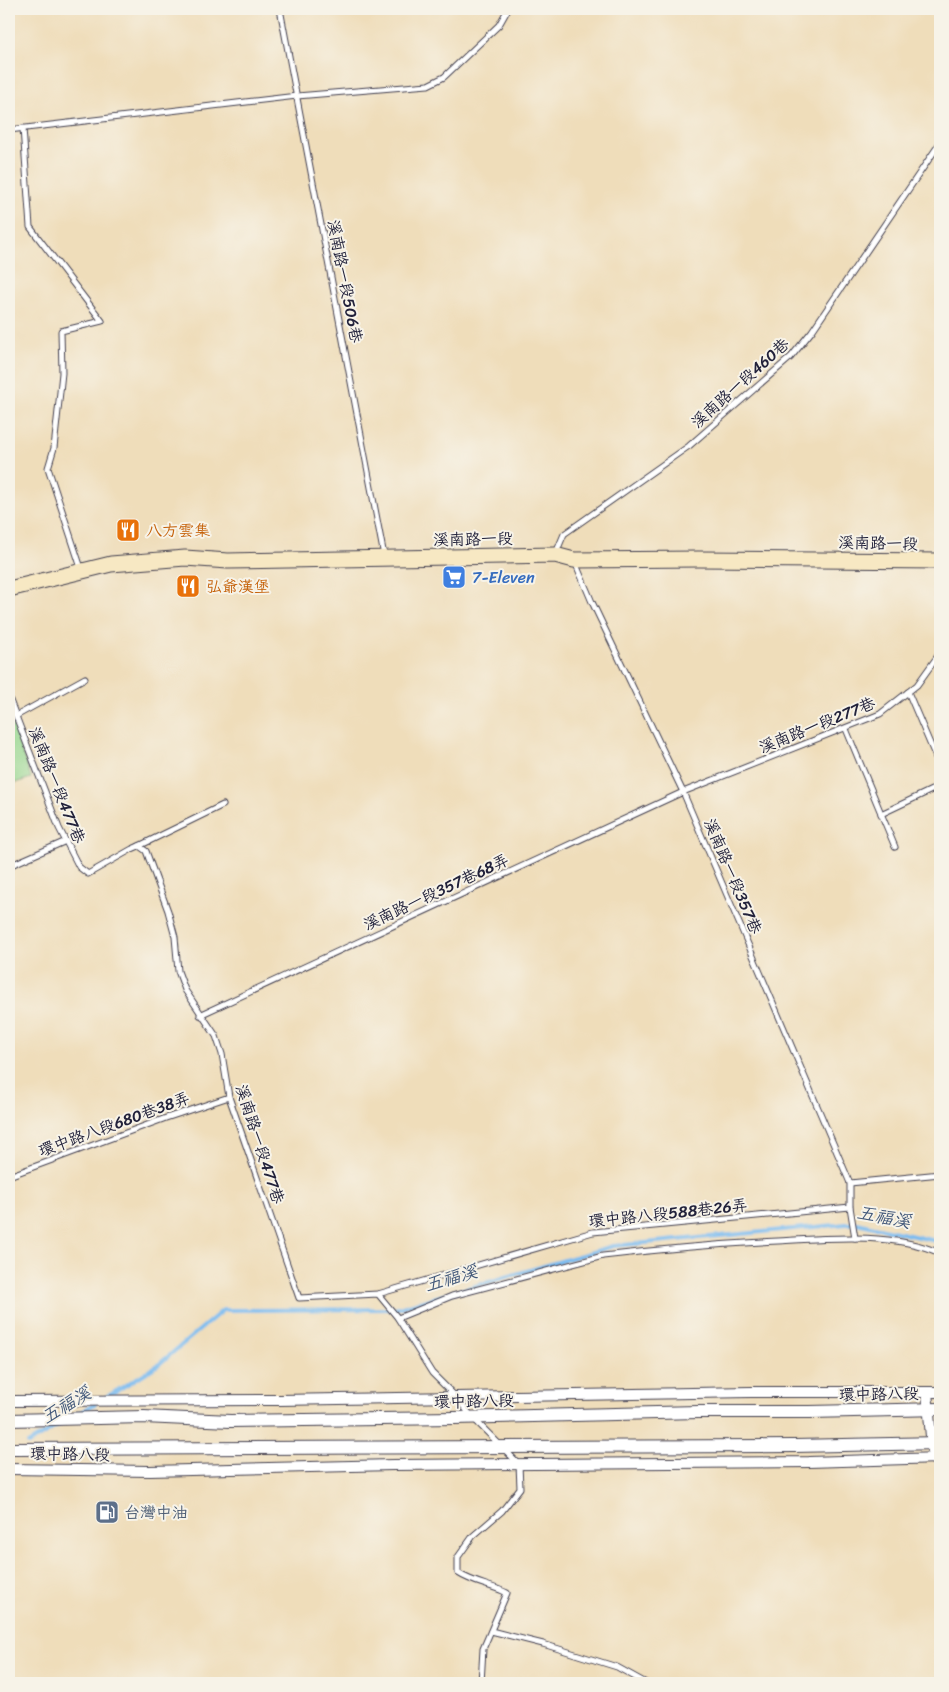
<svg xmlns="http://www.w3.org/2000/svg" width="949" height="1692" font-family="Sriracha,'LXGW WenKai TC',sans-serif">
<style>
.green{fill:#94d68e;stroke:#5b7c64}
.lines{fill:none;stroke-linecap:round;stroke-linejoin:round}
.stream{stroke:#7cbcf0;stroke-width:4}
.service-casing{stroke:#413e4e;stroke-width:7}
.minor-casing{stroke:#413e4e;stroke-width:12}
.tertiary-casing{stroke:#413e4e;stroke-width:14}
.secondary-casing{stroke:#413e4e;stroke-width:17}
.service{stroke:#fff;stroke-width:5}
.minor{stroke:#fff;stroke-width:10}
.tertiary{stroke:#fff;stroke-width:12}
.secondary{stroke:#f7e8c3;stroke-width:15}
.labels{text-anchor:middle;dominant-baseline:central;stroke-width:4;stroke-linejoin:round;paint-order:stroke}
.street-label{font-size:16px;fill:#22223b;stroke:#f7f3e8}
.food-label{font-size:16px;fill:#c56008;stroke:#f7f3e8;text-anchor:start}
.shop-label{font-size:16px;fill:#366cbe;stroke:#f7f3e8;text-anchor:start}
.service-label{font-size:16px;fill:#4e5e75;stroke:#f7f3e8;text-anchor:start}
.water-label{font-size:18px;font-style:italic;fill:#42587a;stroke:#f7f3e8}
</style>
<rect width="100%" height="100%" fill="#f7f3e8"/>
<filter id="ink" filterUnits="userSpaceOnUse"><feTurbulence type="fractalNoise" baseFrequency=".02" numOctaves="2"/><feDisplacementMap in="SourceGraphic" scale="10" xChannelSelector="R" yChannelSelector="G"/><feConvolveMatrix kernelMatrix="1 2 1 2 8 2 1 2 1" color-interpolation-filters="sRGB"/></filter>
<filter id="wash" filterUnits="userSpaceOnUse"><feTurbulence type="fractalNoise" baseFrequency=".0096" numOctaves="4" result="noise"/><feDisplacementMap in="SourceGraphic" scale="20" xChannelSelector="R" yChannelSelector="G"/><feGaussianBlur stdDeviation="1.12" result="paint"/><feColorMatrix in="noise" values="0 0 0 0 0 0 0 0 0 0 0 0 0 0 0 0 0 1.4 0 .05"/><feComposite in="paint" operator="in"/></filter>
<g filter="url(#wash)">
<rect width="100%" height="100%" fill="#efddba"/>
<path class="green" d="M 9,715 L 31,778 L 9,785 Z"/>
<g class="lines">
<g class="stream">
<path d="M 105,1398 L 158,1365 L 223,1310 L 395,1309 L 613,1246 L 857,1223 L 940,1242"/>
<path d="M 77,1414 L 95,1404"/>
<path d="M 28,1444 L 62,1423"/>
</g>
</g>
</g>
<g filter="url(#ink)">
<g class="lines">
<g class="service-casing">
<g id="service">
<path d="M 280,9 L 384,556"/>
<path d="M 23,128 L 30,227 L 102,321 L 61,331 L 62,373 L 54,448 L 48,468 L 81,568"/>
<path d="M 9,130 L 297,96 L 428,85 L 444,77 L 499,25 L 508,9"/>
<path d="M 556,553 L 564,534 L 689,446 L 791,357 L 812,331 L 940,143"/>
<path d="M 575,562 L 592,602 L 683,792 L 850,1183 L 850,1207 L 855,1238"/>
<path d="M 908,692 L 940,767"/>
<path d="M 9,698 L 59,828 L 79,867 L 88,874 L 132,849 L 139,846 L 146,851 L 168,911 L 175,937 L 178,971 L 185,990 L 216,1036 L 222,1054 L 229,1097 L 299,1298 L 378,1294 L 397,1317 L 432,1373 L 455,1396 L 473,1418 L 519,1464 L 520,1488 L 502,1511 L 473,1536 L 458,1557 L 458,1573 C 473,1583 491,1585 507,1593 L 483,1649 L 481,1683"/>
<path d="M 16,716 L 85,678"/>
<path d="M 846,729 L 895,847"/>
<path d="M 881,814 L 940,786"/>
<path d="M 139,846 L 223,805"/>
<path d="M 9,866 L 66,841"/>
<path d="M 200,1015 L 683,792 L 880,714 L 917,685 L 940,653"/>
<path d="M 9,1176 L 166,1118 L 229,1097"/>
<path d="M 850,1183 L 940,1174"/>
<path d="M 378,1294 L 593,1232 L 850,1207"/>
<path d="M 398,1318 L 452,1296 L 603,1256 C 661,1249 719,1244 778,1241 C 829,1238 892,1232 940,1253"/>
<path d="M 491,1631 L 543,1644 L 617,1667 L 646,1683"/>
</g>
</g>
<g class="minor-casing">
<g id="minor">
<path d="M 927,1392 L 933,1459"/>
<path d="M 9,1401 L 279,1400 L 751,1392 L 940,1392"/>
<path d="M 9,1469 L 150,1471 L 393,1465 L 809,1462 L 940,1458"/>
</g>
</g>
<g class="tertiary-casing">
<g id="tertiary">
<path d="M 9,1420 L 144,1417 L 230,1421 L 455,1418 L 698,1412 L 810,1412 L 940,1409"/>
<path d="M 9,1449 L 794,1446 L 940,1443"/>
</g>
</g>
<g class="secondary-casing">
<path id="secondary" d="M 9,589 L 111,564 L 185,558 L 228,561 L 555,555 L 574,560 L 699,559 L 940,561"/>
</g>
<use href="#service" class="service"/>
<use href="#minor" class="minor"/>
<use href="#tertiary" class="tertiary"/>
<use href="#secondary" class="secondary"/>
</g>
</g>
<defs>
<g id="restaurant-square" transform="scale(1.25)"><rect x="-9" y="-9" width="18" height="18" rx="4" fill="#e8710a" stroke="#f7f3e8"/><path d="M-5-6h1v4h1v-4h1v4h1v-4h1v5L-1.5 .5V6h-2V.5L-5-1ZM5-6V6H3V1.5H1.5Q1.5-4 5-6Z" fill="#fff"/></g>
<g id="supermarket-square" transform="scale(1.25)"><rect x="-9" y="-9" width="18" height="18" rx="4" fill="#3f7fe0" stroke="#f7f3e8"/><path d="M-6-5.5h2.5l.6 2H6L4.5 2H-2.5L-4.4-4H-6ZM-1.5 3.2a1.3 1.3 0 1 0 .1 0ZM3 3.2a1.3 1.3 0 1 0 .1 0Z" fill="#fff"/></g>
<g id="fuel-square" transform="scale(1.25)"><rect x="-9" y="-9" width="18" height="18" rx="4" fill="#5c6f8a" stroke="#f7f3e8"/><path d="M-5.5-6h7V0h2V4h1.3V-2.5L3-4.5l.8-.8L6-3V5H2.5V1h-1V6h-7ZM-4.2-4.7v3.2H.2V-4.7Z" fill="#fff"/></g>
</defs>
<g fill-rule="evenodd">
<use href="#restaurant-square" x="128" y="530"/>
<use href="#supermarket-square" x="454" y="577"/>
<use href="#restaurant-square" x="188" y="586"/>
<use href="#fuel-square" x="107" y="1512"/>
</g>
<g class="labels">
<g class="street-label">
<text transform="translate(345 281) rotate(79)">溪南路一段506巷</text>
<text transform="translate(740 383) rotate(-42)">溪南路一段460巷</text>
<text transform="translate(473 539) rotate(-1)">溪南路一段</text>
<text transform="translate(878 543) rotate(1)">溪南路一段</text>
<text transform="translate(817 725) rotate(-22)">溪南路一段277巷</text>
<text transform="translate(57 785) rotate(68)">溪南路一段477巷</text>
<text transform="translate(733 876) rotate(67)">溪南路一段357巷</text>
<text transform="translate(436 892) rotate(-25)">溪南路一段357巷68弄</text>
<text transform="translate(114 1124) rotate(-20)">環中路八段680巷38弄</text>
<text transform="translate(260 1144) rotate(72)">溪南路一段477巷</text>
<text transform="translate(668 1213) rotate(-6)">環中路八段588巷26弄</text>
<text transform="translate(879 1394) rotate(-1)">環中路八段</text>
<text transform="translate(474 1401) rotate(-1)">環中路八段</text>
<text transform="translate(70 1454) rotate(1)">環中路八段</text>
</g>
<g class="food-label">
<text x="146" y="530">八方雲集</text>
<text x="206" y="586">弘爺漢堡</text>
</g>
<g class="shop-label">
<text x="472" y="577">7-Eleven</text>
</g>
<g class="service-label">
<text x="124" y="1512">台灣中油</text>
</g>
<g class="water-label">
<text transform="translate(884 1217) rotate(11)">五福溪</text>
<text transform="translate(451 1278) rotate(-16)">五福溪</text>
<text transform="translate(66 1405) rotate(-31)">五福溪</text>
</g>
</g>
<rect width="949" height="1692" fill="none" stroke="#f7f3e8" stroke-width="30"/>
</svg>
